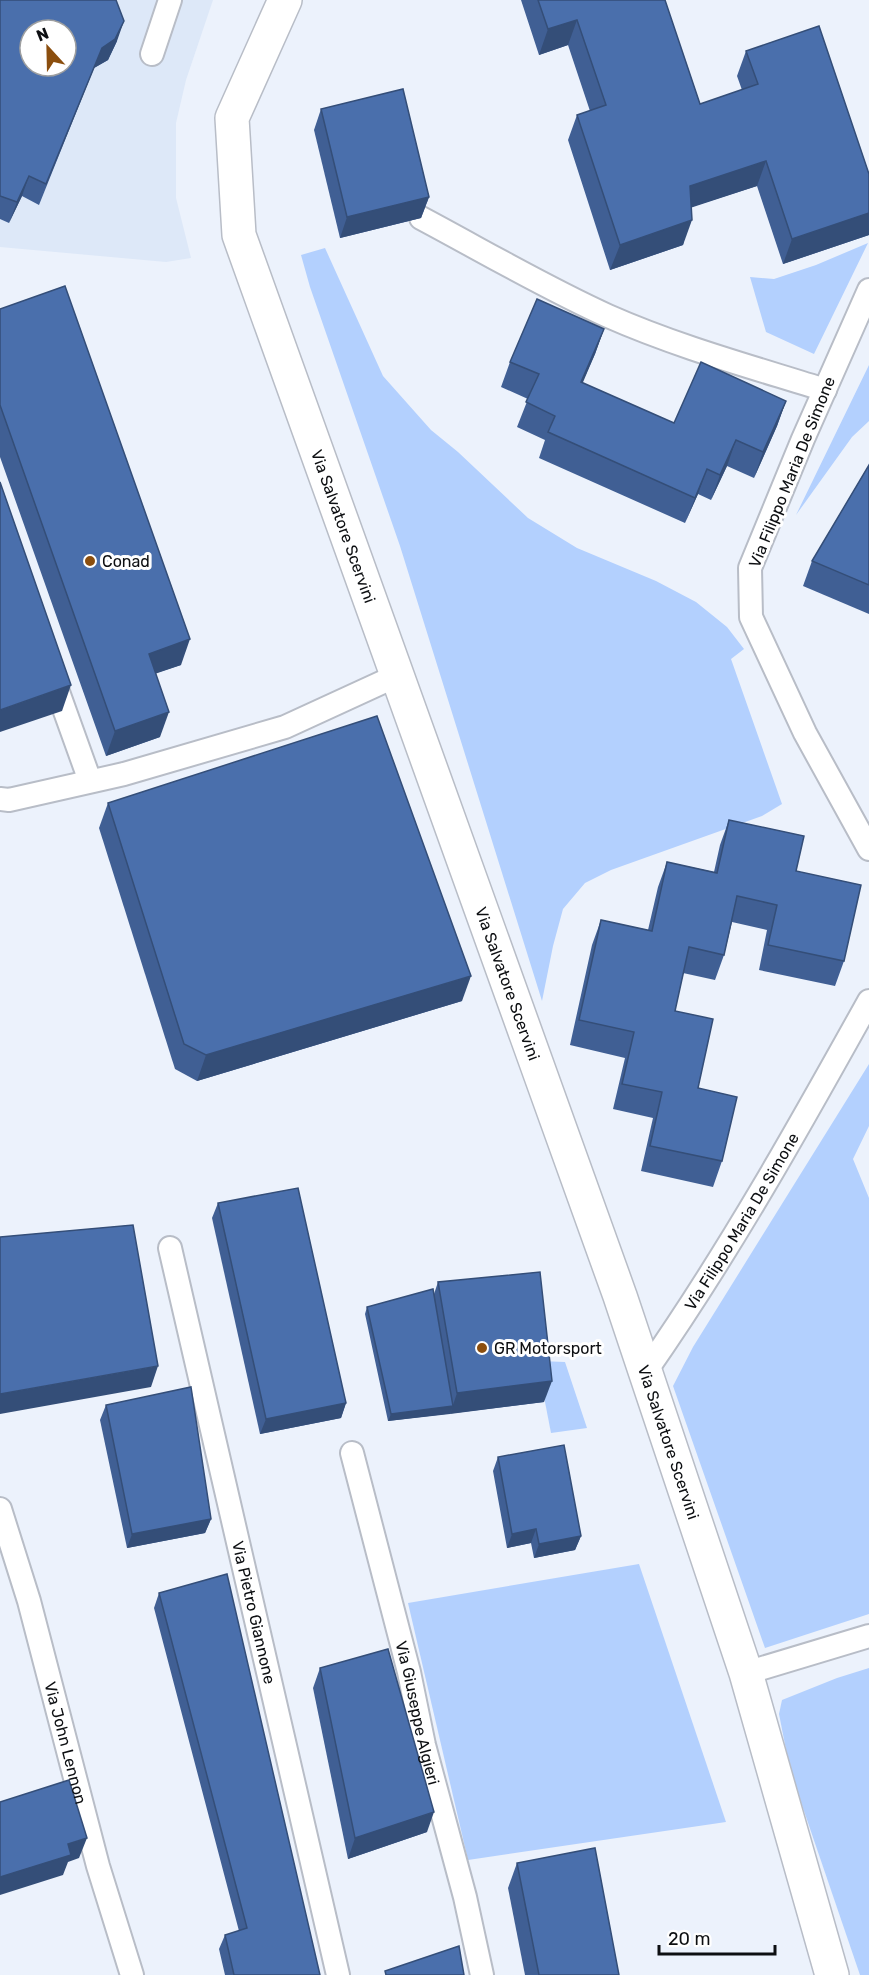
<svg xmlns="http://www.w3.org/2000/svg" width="869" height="1975" font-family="Rubik,sans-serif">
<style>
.built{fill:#dde8f8;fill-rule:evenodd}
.green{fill:#b3d0fe}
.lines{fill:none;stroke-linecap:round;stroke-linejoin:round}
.lane-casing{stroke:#b8bdc7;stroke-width:26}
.secondary-casing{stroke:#b8bdc7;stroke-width:36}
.lane{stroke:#fff;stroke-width:22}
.secondary{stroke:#fff;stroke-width:33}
.wall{fill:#405f94}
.shaded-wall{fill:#344e78}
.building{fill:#4a6fac;stroke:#344e78;stroke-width:1.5;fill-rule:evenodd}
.poi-dot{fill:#8b4e0e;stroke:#fff;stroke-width:2}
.labels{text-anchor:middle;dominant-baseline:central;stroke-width:6;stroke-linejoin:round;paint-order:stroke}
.street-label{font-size:16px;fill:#0d0f12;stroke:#fff}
.poi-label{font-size:16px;fill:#0d0f12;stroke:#fff;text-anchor:start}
</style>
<rect width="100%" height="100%" fill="#ecf2fc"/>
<path class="built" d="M 0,0 L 213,0 L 186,80 L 176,123 L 176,198 L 191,258 L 166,262 L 0,247 ZM 30,30 L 66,30 L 66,66 L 30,66 Z"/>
<g class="green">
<path d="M 868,243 L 814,354 L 766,332 L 750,277 L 774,279 L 816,265 Z"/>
<path d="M 325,248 L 383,376 L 431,430 L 458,452 L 528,518 L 577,548 L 656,581 L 696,602 L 727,627 L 744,649 L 731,659 L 782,804 L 762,816 L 611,870 L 585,883 L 563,909 L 553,946 L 542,1001 L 400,546 L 310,287 L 301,255 Z"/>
<path d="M 869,365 L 869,421 L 852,437 L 796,515 Z"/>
<path d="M 869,1064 L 869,1126 L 853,1159 L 869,1198 L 869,1614 L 765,1648 L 673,1386 L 693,1347 Z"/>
<path d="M 540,1361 L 565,1362 L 587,1428 L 551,1433 L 545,1402 Z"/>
<path d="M 639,1564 L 726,1822 L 468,1860 L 408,1603 Z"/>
<path d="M 869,1668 L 869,1975 L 860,1975 L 790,1770 L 779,1714 L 782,1700 L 837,1678 Z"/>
</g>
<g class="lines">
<g class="lane-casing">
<g id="lane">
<path d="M 152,54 L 170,0"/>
<path d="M 421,218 C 483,251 544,287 608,316 C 678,347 752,367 825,390"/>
<path d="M 869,290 L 803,439 L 750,568 L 751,617 L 805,733 L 869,849"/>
<path d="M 53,678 L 90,781"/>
<path d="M 0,799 L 9,800 L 124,774 L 285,727 L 396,676"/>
<path id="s1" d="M 170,1248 L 338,1975"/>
<path id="s2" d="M 643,1361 L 646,1371 C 729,1252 799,1127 869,1001"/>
<path id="s3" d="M 352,1453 L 409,1672 L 424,1745 L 465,1897 L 482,1975"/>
<path id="s4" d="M 0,1509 L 29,1601 L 98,1866 L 132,1975"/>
<path d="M 746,1673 L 869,1636"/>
</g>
</g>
<g class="secondary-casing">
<g id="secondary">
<path id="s5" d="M 285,0 L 232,118 L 239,235 L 620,1296 L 746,1673 L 832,1975"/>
</g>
</g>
<use href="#lane" class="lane"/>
<use href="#secondary" class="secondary"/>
</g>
<g class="wall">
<path d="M 0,0 L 117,41 L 108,60 L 94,68 L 39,205 L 22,196 L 9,223 L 0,219 Z"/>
<path d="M 521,0 L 665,0 L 700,104 L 742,90 L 737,76 L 746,51 L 869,174 L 869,235 L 783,264 L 757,186 L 691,207 L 683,245 L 610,270 L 568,140 L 577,115 L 590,111 L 568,45 L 539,55 Z"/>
<path d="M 321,109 L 429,197 L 421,218 L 340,238 L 314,130 Z"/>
<path d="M 0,309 L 181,665 L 156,673 L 160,737 L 106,756 L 0,457 Z"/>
<path d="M 604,329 L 595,354 L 582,383 L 674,423 L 786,401 L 777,426 L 754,478 L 727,466 L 711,500 L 698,494 L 685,523 L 539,458 L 545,440 L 517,427 L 528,399 L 501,387 L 510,362 Z"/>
<path d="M 869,465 L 869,614 L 803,586 L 812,561 Z"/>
<path d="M 108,803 L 462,1001 L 197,1081 L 175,1069 L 99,828 Z"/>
<path d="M 729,820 L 796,871 L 844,961 L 835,986 L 759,970 L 767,930 L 732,922 L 724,955 L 715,980 L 683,973 L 675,1011 L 698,1088 L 722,1161 L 713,1187 L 641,1171 L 653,1118 L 613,1109 L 625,1058 L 570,1045 L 592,945 L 601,920 L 648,930 L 658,887 L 667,862 L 714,872 L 720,845 Z"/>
<path d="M 218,1203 L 346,1403 L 341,1418 L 260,1434 L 212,1218 Z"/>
<path d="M 438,1282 L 544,1402 L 388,1421 L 365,1314 L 367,1307 L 434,1294 Z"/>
<path d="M 106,1405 L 211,1519 L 205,1533 L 127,1548 L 100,1420 Z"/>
<path d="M 498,1457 L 581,1536 L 575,1550 L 534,1558 L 531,1543 L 507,1548 L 493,1471 Z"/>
<path d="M 159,1593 L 320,1975 L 225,1975 L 219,1949 L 225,1935 L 239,1931 L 154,1608 Z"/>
<path d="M 320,1668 L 427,1832 L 348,1859 L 313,1688 Z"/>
<path d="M 517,1863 L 619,1975 L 525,1975 L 508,1888 Z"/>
</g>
<g class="shaded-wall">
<path d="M 577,20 L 568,45 L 539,55 L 548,29 Z"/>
<path d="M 124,21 L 117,41 L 108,60 L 94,68 L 39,205 L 102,48 Z"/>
<path d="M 766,161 L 757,186 L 681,211 L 690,186 Z"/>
<path d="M 29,176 L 22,196 L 9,223 L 17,202 Z"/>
<path d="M 429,197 L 421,218 L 340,238 L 347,217 Z"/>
<path d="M 869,213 L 869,235 L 783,264 L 792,239 Z"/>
<path d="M 692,220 L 683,245 L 610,270 L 620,245 Z"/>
<path d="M 604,329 L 595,354 L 572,408 L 581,382 Z"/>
<path d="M 786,401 L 777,426 L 754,478 L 763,452 Z"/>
<path d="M 736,440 L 727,466 L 711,500 L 720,475 Z"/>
<path d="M 707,469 L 698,494 L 685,523 L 695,498 Z"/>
<path d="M 190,639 L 181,665 L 140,679 L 149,654 Z"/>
<path d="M 71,685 L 62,711 L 0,732 L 0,710 Z"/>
<path d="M 169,712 L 160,737 L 106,756 L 115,731 Z"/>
<path d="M 471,976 L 462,1001 L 197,1081 L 206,1055 Z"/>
<path d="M 158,1366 L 151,1387 L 0,1414 L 0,1394 Z"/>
<path d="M 552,1381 L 544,1402 L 450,1414 L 457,1393 Z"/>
<path d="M 346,1403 L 341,1418 L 260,1434 L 266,1419 Z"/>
<path d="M 453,1406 L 450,1414 L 388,1421 L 391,1414 Z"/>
<path d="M 211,1519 L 205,1533 L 127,1548 L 132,1534 Z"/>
<path d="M 536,1529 L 531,1543 L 507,1548 L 512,1534 Z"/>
<path d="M 581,1536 L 575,1550 L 534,1558 L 539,1544 Z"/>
<path d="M 434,1812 L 427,1832 L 348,1859 L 355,1838 Z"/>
<path d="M 87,1838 L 79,1858 L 68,1862 L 63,1875 L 0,1895 L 0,1877 L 68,1844 Z"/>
</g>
<g class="building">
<path d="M 0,0 L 116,0 L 124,21 L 115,39 L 102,48 L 46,184 L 29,176 L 17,202 L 0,196 ZM 30,30 L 66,30 L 66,66 L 30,66 Z"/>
<path d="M 538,0 L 665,0 L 700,104 L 758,84 L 746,51 L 819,26 L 869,174 L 869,213 L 792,239 L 766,161 L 690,186 L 692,220 L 620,245 L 577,115 L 606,105 L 577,20 L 548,29 Z"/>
<path d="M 403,89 L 429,197 L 347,217 L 321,109 Z"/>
<path d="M 65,286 L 190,639 L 149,654 L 169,712 L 115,731 L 0,405 L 0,309 Z"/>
<path d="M 537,299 L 604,329 L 581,382 L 674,423 L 701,362 L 786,401 L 763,452 L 736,440 L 720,475 L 707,469 L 695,498 L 548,432 L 555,416 L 526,402 L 539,374 L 510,362 Z"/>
<path d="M 869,465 L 869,585 L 812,561 Z"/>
<path d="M 0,482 L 71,685 L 0,710 Z"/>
<path d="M 377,716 L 471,976 L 206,1055 L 184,1044 L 108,803 Z"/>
<path d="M 729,820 L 804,836 L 796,871 L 861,885 L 844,961 L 768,945 L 777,905 L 737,896 L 724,955 L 689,947 L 675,1011 L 713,1019 L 698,1088 L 737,1097 L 722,1161 L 650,1146 L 662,1092 L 622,1084 L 634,1032 L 579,1020 L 601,920 L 652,931 L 667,862 L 717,873 Z"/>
<path d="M 298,1188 L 346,1403 L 266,1419 L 218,1203 Z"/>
<path d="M 133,1225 L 158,1366 L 0,1394 L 0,1237 Z"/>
<path d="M 540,1272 L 552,1381 L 457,1393 L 438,1282 Z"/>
<path d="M 433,1289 L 453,1406 L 391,1414 L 367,1307 Z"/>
<path d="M 191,1387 L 211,1519 L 132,1534 L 106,1405 Z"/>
<path d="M 564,1445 L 581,1536 L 539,1544 L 536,1529 L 512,1534 L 498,1457 Z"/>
<path d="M 227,1574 L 320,1975 L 234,1975 L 225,1935 L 247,1928 L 159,1593 Z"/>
<path d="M 388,1649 L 434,1812 L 355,1838 L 320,1668 Z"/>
<path d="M 69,1780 L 87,1838 L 68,1844 L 71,1855 L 0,1877 L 0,1802 Z"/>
<path d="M 595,1848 L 619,1975 L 539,1975 L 517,1863 Z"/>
<path d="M 459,1946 L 464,1975 L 386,1975 L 385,1971 Z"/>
</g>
<g class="poi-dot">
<circle cx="90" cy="561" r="6"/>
<circle cx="482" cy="1348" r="6"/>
</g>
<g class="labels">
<g class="street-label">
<text transform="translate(792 472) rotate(-68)">Via Filippo Maria De Simone</text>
<text stroke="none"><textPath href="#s5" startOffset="556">Via Salvatore Scervini</textPath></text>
<text stroke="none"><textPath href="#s5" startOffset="1042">Via Salvatore Scervini</textPath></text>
<text stroke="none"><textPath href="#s2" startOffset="188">Via Filippo Maria De Simone</textPath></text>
<text stroke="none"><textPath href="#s5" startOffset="1528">Via Salvatore Scervini</textPath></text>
<text stroke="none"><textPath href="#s1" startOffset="374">Via Pietro Giannone</textPath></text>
<text stroke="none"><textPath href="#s3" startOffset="268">Via Giuseppe Algieri</textPath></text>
<text stroke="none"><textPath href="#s4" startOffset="243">Via John Lennon</textPath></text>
</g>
<g class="poi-label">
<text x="102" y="561">Conad</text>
<text x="494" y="1348">GR Motorsport</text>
</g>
</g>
<g transform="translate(48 48) rotate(338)"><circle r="28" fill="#ffffff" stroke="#9e9fa0" stroke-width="1.5"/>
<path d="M0-4.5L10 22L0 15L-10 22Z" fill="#8b4e0e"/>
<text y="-9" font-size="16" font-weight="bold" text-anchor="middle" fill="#0d0f12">N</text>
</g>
<path d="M659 1945v9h116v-9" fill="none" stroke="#0d0f12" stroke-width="3"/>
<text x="668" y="1945" font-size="18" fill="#0d0f12" stroke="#ffffff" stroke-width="4.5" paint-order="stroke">20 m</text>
</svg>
